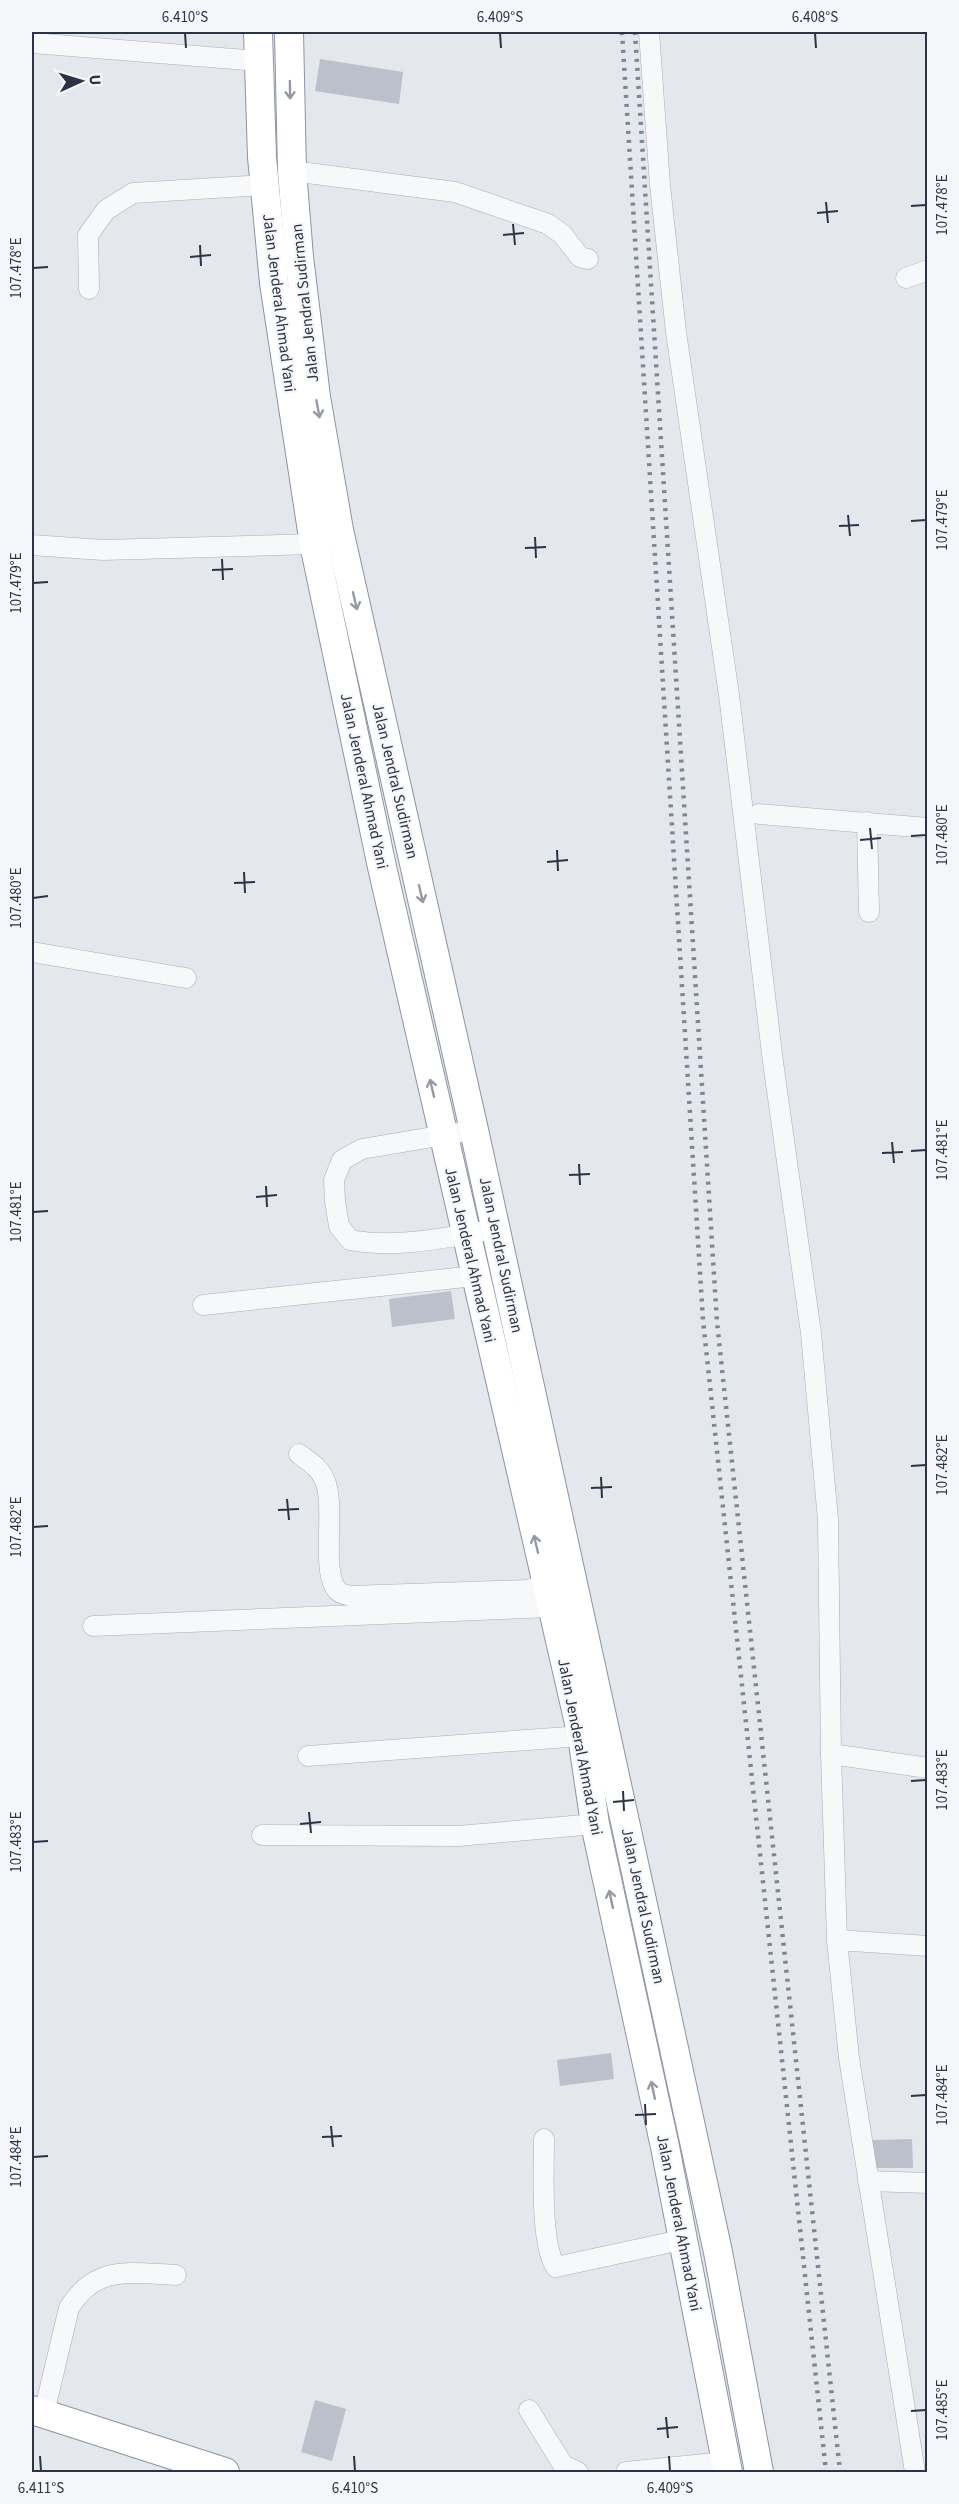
<svg xmlns="http://www.w3.org/2000/svg" width="959" height="2504" font-family="'Source Sans 3',sans-serif">
<style>
.building{fill:#bbc0ca}
.lines{fill:none;stroke-linecap:round;stroke-linejoin:round}
.minor-casing{stroke:#a9aeb7;stroke-width:21}
.highway-casing{stroke:#8b94a3;stroke-width:30}
.minor{stroke:#f7f8fa;stroke-width:20}
.highway{stroke:#fff;stroke-width:28}
.rail{stroke:#7d8696;stroke-width:4.5;stroke-dasharray:3 6;stroke-linecap:butt}
.oneway{stroke:#959aa2}
.ticks{fill:none;stroke:#2b3445;stroke-width:2}
.labels{text-anchor:middle;dominant-baseline:central;stroke-width:4.5;stroke-linejoin:round;paint-order:stroke}
.street-label{font-size:16px;fill:#2b3445;stroke:#f4f6f9}
.neatline{fill:none;stroke:#2b3445;stroke-width:2}
.ticks-label{font-size:15px;text-anchor:middle;fill:#2b3445}
</style>
<rect width="100%" height="100%" fill="#e4e7ec"/>
<g class="building">
<path d="M 320,59 L 403,72 L 399,104 L 315,91 Z"/>
<path d="M 451,1291 L 455,1319 L 392,1327 L 389,1299 Z"/>
<path d="M 611,2053 L 614,2079 L 560,2086 L 557,2060 Z"/>
<path d="M 912,2139 L 913,2168 L 872,2168 L 872,2140 Z"/>
<path d="M 315,2400 L 346,2409 L 332,2461 L 301,2452 Z"/>
</g>
<g class="lines">
<g class="minor-casing">
<g id="minor">
<path d="M 649,32 L 660,185 L 676,332 L 729,695 L 773,1062 L 811,1333 L 828,1520 L 831,1754 L 837,1940 L 849,2058 L 915,2472"/>
<path d="M 32,43 L 258,61"/>
<path d="M 292,171 L 455,192 L 548,224 L 562,234 L 580,257 L 588,259"/>
<path d="M 906,278 L 928,270"/>
<path d="M 89,289 L 88,235 L 106,210 L 133,193 L 265,185"/>
<path d="M 32,545 L 103,550 L 314,544"/>
<path d="M 759,814 L 928,828"/>
<path d="M 867,822 L 869,912"/>
<path d="M 32,952 L 186,978"/>
<path d="M 474,1130 L 362,1149 L 342,1160 L 334,1180 L 335,1201 L 339,1226 L 350,1240 C 398,1249 448,1237 496,1229"/>
<path d="M 203,1305 L 475,1276"/>
<path d="M 299,1454 C 310,1462 320,1468 325,1481 C 336,1506 320,1574 338,1591 C 341,1594 347,1595 351,1596 L 527,1590 L 546,1585"/>
<path d="M 93,1626 L 551,1607"/>
<path d="M 831,1754 L 928,1768"/>
<path d="M 308,1756 L 582,1736"/>
<path d="M 262,1835 L 458,1836 L 595,1824"/>
<path d="M 837,1940 L 928,1946"/>
<path d="M 544,2139 C 544,2168 540,2245 556,2267 L 681,2240"/>
<path d="M 868,2181 L 928,2183"/>
<path d="M 529,2410 L 563,2465 L 578,2472"/>
<path d="M 44,2413 L 69,2308 C 96,2264 131,2273 176,2275"/>
<path d="M 626,2472 L 725,2462"/>
</g>
</g>
<g class="highway-casing">
<g id="highway">
<path d="M 258,32 L 262,157 L 274,283 L 314,544 L 382,867 L 582,1736 L 595,1824 L 665,2147 L 728,2472"/>
<path d="M 289,32 L 292,171 L 299,257 L 316,397 L 339,530 L 474,1130 L 627,1831 L 718,2252 L 759,2472"/>
<path d="M 32,2410 L 225,2472"/>
</g>
</g>
<use href="#minor" class="minor"/>
<use href="#highway" class="highway"/>
<g class="rail">
<path d="M 622,32 L 703,1320 L 826,2472"/>
<path d="M 635,32 L 717,1322 L 840,2472"/>
</g>
</g>
<defs><path id="oneway-shaft" d="M-6 0H5M1.5-3L5.5 0L1.5 3" fill="none" stroke-width="1.6" stroke-linecap="round" stroke-linejoin="round" transform="scale(1.5)"/></defs>
<g class="oneway">
<use href="#oneway-shaft" transform="translate(290 90) rotate(89)"/>
<use href="#oneway-shaft" transform="translate(318 409) rotate(80)"/>
<use href="#oneway-shaft" transform="translate(355 601) rotate(77)"/>
<use href="#oneway-shaft" transform="translate(421 894) rotate(77)"/>
<use href="#oneway-shaft" transform="translate(432 1088) rotate(-103)"/>
<use href="#oneway-shaft" transform="translate(536 1544) rotate(-103)"/>
<use href="#oneway-shaft" transform="translate(611 1899) rotate(-102)"/>
<use href="#oneway-shaft" transform="translate(653 2090) rotate(-102)"/>
</g>
<path class="ticks" d="M 185,33 L 186,48M 500,33 L 501,48M 815,33 L 816,48M 826,202 L 828,223M 911,206 L 926,205M 817,213 L 838,211M 513,224 L 515,245M 503,235 L 524,233M 200,245 L 201,266M 190,257 L 211,255M 33,268 L 48,267M 848,515 L 850,536M 911,521 L 926,520M 839,526 L 859,525M 535,537 L 536,558M 525,548 L 546,547M 222,559 L 223,580M 212,570 L 233,569M 33,583 L 48,582M 870,828 L 872,849M 911,836 L 926,835M 860,840 L 881,838M 557,850 L 558,871M 547,862 L 568,860M 244,872 L 245,893M 234,883 L 255,882M 33,898 L 48,896M 892,1142 L 894,1163M 911,1151 L 926,1150M 882,1153 L 903,1152M 579,1164 L 580,1185M 569,1175 L 590,1174M 266,1186 L 267,1207M 256,1197 L 277,1195M 33,1212 L 48,1211M 911,1466 L 926,1465M 601,1477 L 602,1498M 591,1488 L 612,1487M 287,1499 L 289,1520M 278,1510 L 299,1509M 33,1527 L 48,1526M 911,1781 L 926,1780M 623,1791 L 624,1811M 613,1802 L 634,1800M 309,1812 L 311,1833M 300,1824 L 321,1822M 33,1842 L 48,1841M 911,2096 L 926,2095M 645,2104 L 646,2125M 635,2115 L 656,2114M 331,2126 L 333,2147M 322,2137 L 342,2136M 33,2157 L 48,2156M 911,2411 L 926,2410M 666,2417 L 668,2438M 657,2429 L 678,2427M 40,2456 L 41,2471M 354,2456 L 355,2471M 669,2456 L 670,2471"/>
<g class="labels">
<g class="street-label">
<text transform="translate(279 303) rotate(83)">Jalan Jenderal Ahmad Yani</text>
<text transform="translate(305 303) rotate(-96)">Jalan Jendral Sudirman</text>
<text transform="translate(364 781) rotate(78)">Jalan Jenderal Ahmad Yani</text>
<text transform="translate(395 781) rotate(77)">Jalan Jendral Sudirman</text>
<text transform="translate(470 1255) rotate(77)">Jalan Jenderal Ahmad Yani</text>
<text transform="translate(501 1255) rotate(78)">Jalan Jendral Sudirman</text>
<text transform="translate(580 1747) rotate(79)">Jalan Jenderal Ahmad Yani</text>
<text transform="translate(643 1906) rotate(78)">Jalan Jendral Sudirman</text>
<text transform="translate(679 2223) rotate(79)">Jalan Jenderal Ahmad Yani</text>
</g>
</g>
<rect width="959" height="2504" fill="none" stroke="#f4f6f9" stroke-width="66"/>
<g transform="translate(81 81) rotate(86)" stroke="#f4f6f9" stroke-width="4.5" paint-order="stroke">
<path d="M0-4.5L10 22L0 15L-10 22Z" fill="#2b3445"/>
<text y="-9" font-size="16" font-weight="bold" text-anchor="middle" fill="#2b3445">U</text>
</g>
<rect x="33" y="33" width="893" height="2438" class="neatline"/>
<g class="ticks-label">
<text x="185" y="22">6.410°S</text>
<text x="500" y="22">6.409°S</text>
<text x="815" y="22">6.408°S</text>
<text transform="translate(942 205) rotate(-90)" y="5">107.478°E</text>
<text transform="translate(16 268) rotate(-90)" y="5">107.478°E</text>
<text transform="translate(942 520) rotate(-90)" y="5">107.479°E</text>
<text transform="translate(16 583) rotate(-90)" y="5">107.479°E</text>
<text transform="translate(942 835) rotate(-90)" y="5">107.480°E</text>
<text transform="translate(16 898) rotate(-90)" y="5">107.480°E</text>
<text transform="translate(942 1150) rotate(-90)" y="5">107.481°E</text>
<text transform="translate(16 1212) rotate(-90)" y="5">107.481°E</text>
<text transform="translate(942 1465) rotate(-90)" y="5">107.482°E</text>
<text transform="translate(16 1527) rotate(-90)" y="5">107.482°E</text>
<text transform="translate(942 1780) rotate(-90)" y="5">107.483°E</text>
<text transform="translate(16 1842) rotate(-90)" y="5">107.483°E</text>
<text transform="translate(942 2095) rotate(-90)" y="5">107.484°E</text>
<text transform="translate(16 2157) rotate(-90)" y="5">107.484°E</text>
<text transform="translate(942 2410) rotate(-90)" y="5">107.485°E</text>
<text x="41" y="2493">6.411°S</text>
<text x="355" y="2493">6.410°S</text>
<text x="670" y="2493">6.409°S</text>
</g>
</svg>
